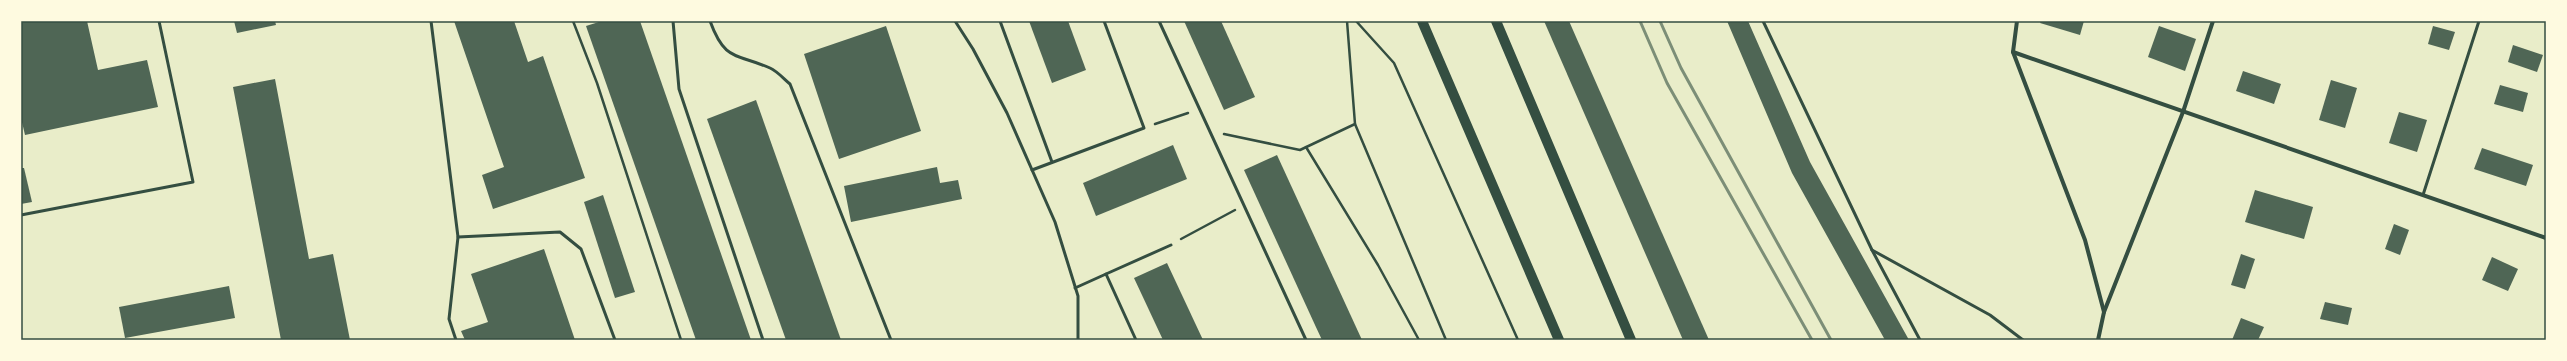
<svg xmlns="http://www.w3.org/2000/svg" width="2567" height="361" font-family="Raleway,sans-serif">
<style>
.building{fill:#4f6655}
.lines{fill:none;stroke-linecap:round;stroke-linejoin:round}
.path{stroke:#344e41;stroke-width:2.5}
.service{stroke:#344e41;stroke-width:3}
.minor{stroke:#344e41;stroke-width:4}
.primary{stroke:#344e41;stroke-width:10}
.rail{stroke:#7c8e77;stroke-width:3}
.neatline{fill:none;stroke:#344e41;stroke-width:1.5}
</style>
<rect width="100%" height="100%" fill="#e9edc9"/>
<g class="building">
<path d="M 21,21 L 87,21 L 98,70 L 147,60 L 158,107 L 25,135 L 21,118 Z"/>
<path d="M 234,21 L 275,21 L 276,25 L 237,33 Z"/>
<path d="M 454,21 L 514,21 L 528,62 L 543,56 L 585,178 L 493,209 L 482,175 L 504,167 Z"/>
<path d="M 602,21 L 640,21 L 751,340 L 696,340 L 586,26 Z"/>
<path d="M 1029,21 L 1068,21 L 1086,70 L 1052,83 Z"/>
<path d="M 1184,21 L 1221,21 L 1255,97 L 1224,110 Z"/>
<path d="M 1544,21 L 1569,21 L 1709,340 L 1683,340 Z"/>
<path d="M 1727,21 L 1748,21 L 1810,162 L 1909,340 L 1885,340 L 1792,173 Z"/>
<path d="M 2041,21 L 2084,21 L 2080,35 L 2040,23 Z"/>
<path d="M 886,26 L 921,131 L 839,159 L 804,54 Z"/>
<path d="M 2159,26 L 2196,39 L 2185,71 L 2148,57 Z"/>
<path d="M 2433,26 L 2455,32 L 2449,50 L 2428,44 Z"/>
<path d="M 2513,45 L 2543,55 L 2537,72 L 2508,62 Z"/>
<path d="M 2243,71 L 2281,84 L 2274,104 L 2236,91 Z"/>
<path d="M 275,79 L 309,259 L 333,254 L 350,340 L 281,340 L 233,87 Z"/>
<path d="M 2331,80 L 2357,88 L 2345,128 L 2319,120 Z"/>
<path d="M 2500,85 L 2528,93 L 2523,112 L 2494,104 Z"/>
<path d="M 756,100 L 841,340 L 786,340 L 707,119 Z"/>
<path d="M 2399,112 L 2427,120 L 2417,152 L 2389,143 Z"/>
<path d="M 1173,145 L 1187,179 L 1096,216 L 1083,183 Z"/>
<path d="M 2482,148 L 2533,165 L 2526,186 L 2474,169 Z"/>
<path d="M 1277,155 L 1362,340 L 1322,340 L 1315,325 L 1244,170 Z"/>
<path d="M 937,167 L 940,183 L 958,180 L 962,199 L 851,222 L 844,186 Z"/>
<path d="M 21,168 L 24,168 L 32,202 L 21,204 Z"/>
<path d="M 2255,190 L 2313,207 L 2304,239 L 2245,222 Z"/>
<path d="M 603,195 L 635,292 L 615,298 L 584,202 Z"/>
<path d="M 2394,224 L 2409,230 L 2400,255 L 2385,249 Z"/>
<path d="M 544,249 L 575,340 L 465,340 L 461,331 L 488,322 L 471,274 Z"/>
<path d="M 2241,254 L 2255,259 L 2245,289 L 2231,285 Z"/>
<path d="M 2492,257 L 2518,269 L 2508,291 L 2482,280 Z"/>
<path d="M 1167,263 L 1203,340 L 1163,340 L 1134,278 Z"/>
<path d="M 229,286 L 235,318 L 125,338 L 119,307 Z"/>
<path d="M 2325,302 L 2352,308 L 2348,325 L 2320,319 Z"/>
<path d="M 2241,318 L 2264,327 L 2258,340 L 2232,340 Z"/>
</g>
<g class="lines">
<g class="path">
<path d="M 573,21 L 597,83 L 681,340"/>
<path d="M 1356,21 L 1394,63 L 1518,340"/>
<path d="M 1155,124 L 1188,113"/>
<path d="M 1355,124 L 1446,340"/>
<path d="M 1224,134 L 1300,150 L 1355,124 L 1347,21"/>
<path d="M 1306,147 L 1378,265 L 1419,340"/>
<path d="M 1181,239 L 1235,210"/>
</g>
<g class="service">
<path d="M 431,21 L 458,237 L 449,319 L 456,340"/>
<path d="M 673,21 L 679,89 L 763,340"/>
<path d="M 710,21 C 725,62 736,53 770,68 C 777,71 784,79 790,84 L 891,340"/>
<path d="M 955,21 L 973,49 L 1007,113 L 1055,222 L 1078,296 L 1078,340"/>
<path d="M 1000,21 L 1052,162"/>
<path d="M 1159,21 L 1306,340"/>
<path d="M 1763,21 L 1872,250 L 1920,340"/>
<path d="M 1032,170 L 1144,128 L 1104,21"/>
<path d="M 2423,195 L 2479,21"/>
<path d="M 21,215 L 193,182 L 159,21"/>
<path d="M 458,237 L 560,232 L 581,249 L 615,340"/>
<path d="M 1872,250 L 1990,315 L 2023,340"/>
<path d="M 1106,274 L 1171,245"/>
<path d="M 1075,288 L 1106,274 L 1136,340"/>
</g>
<g class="minor">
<path d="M 2017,21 L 2013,52 L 2085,240 L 2104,312 L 2098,340"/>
<path d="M 2013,52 L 2546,238"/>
<path d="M 2104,312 L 2183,112 L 2213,21"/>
</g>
<g class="primary">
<path d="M 1422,21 L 1559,340"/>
<path d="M 1496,21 L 1631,340"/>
</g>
<g class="rail">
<path d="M 1640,21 L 1667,83 L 1812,340"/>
<path d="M 1660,21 L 1681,68 L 1831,340"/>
</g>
</g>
<rect width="2567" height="361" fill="none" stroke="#fefae0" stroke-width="44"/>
<rect x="22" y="22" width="2523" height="317" class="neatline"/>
</svg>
